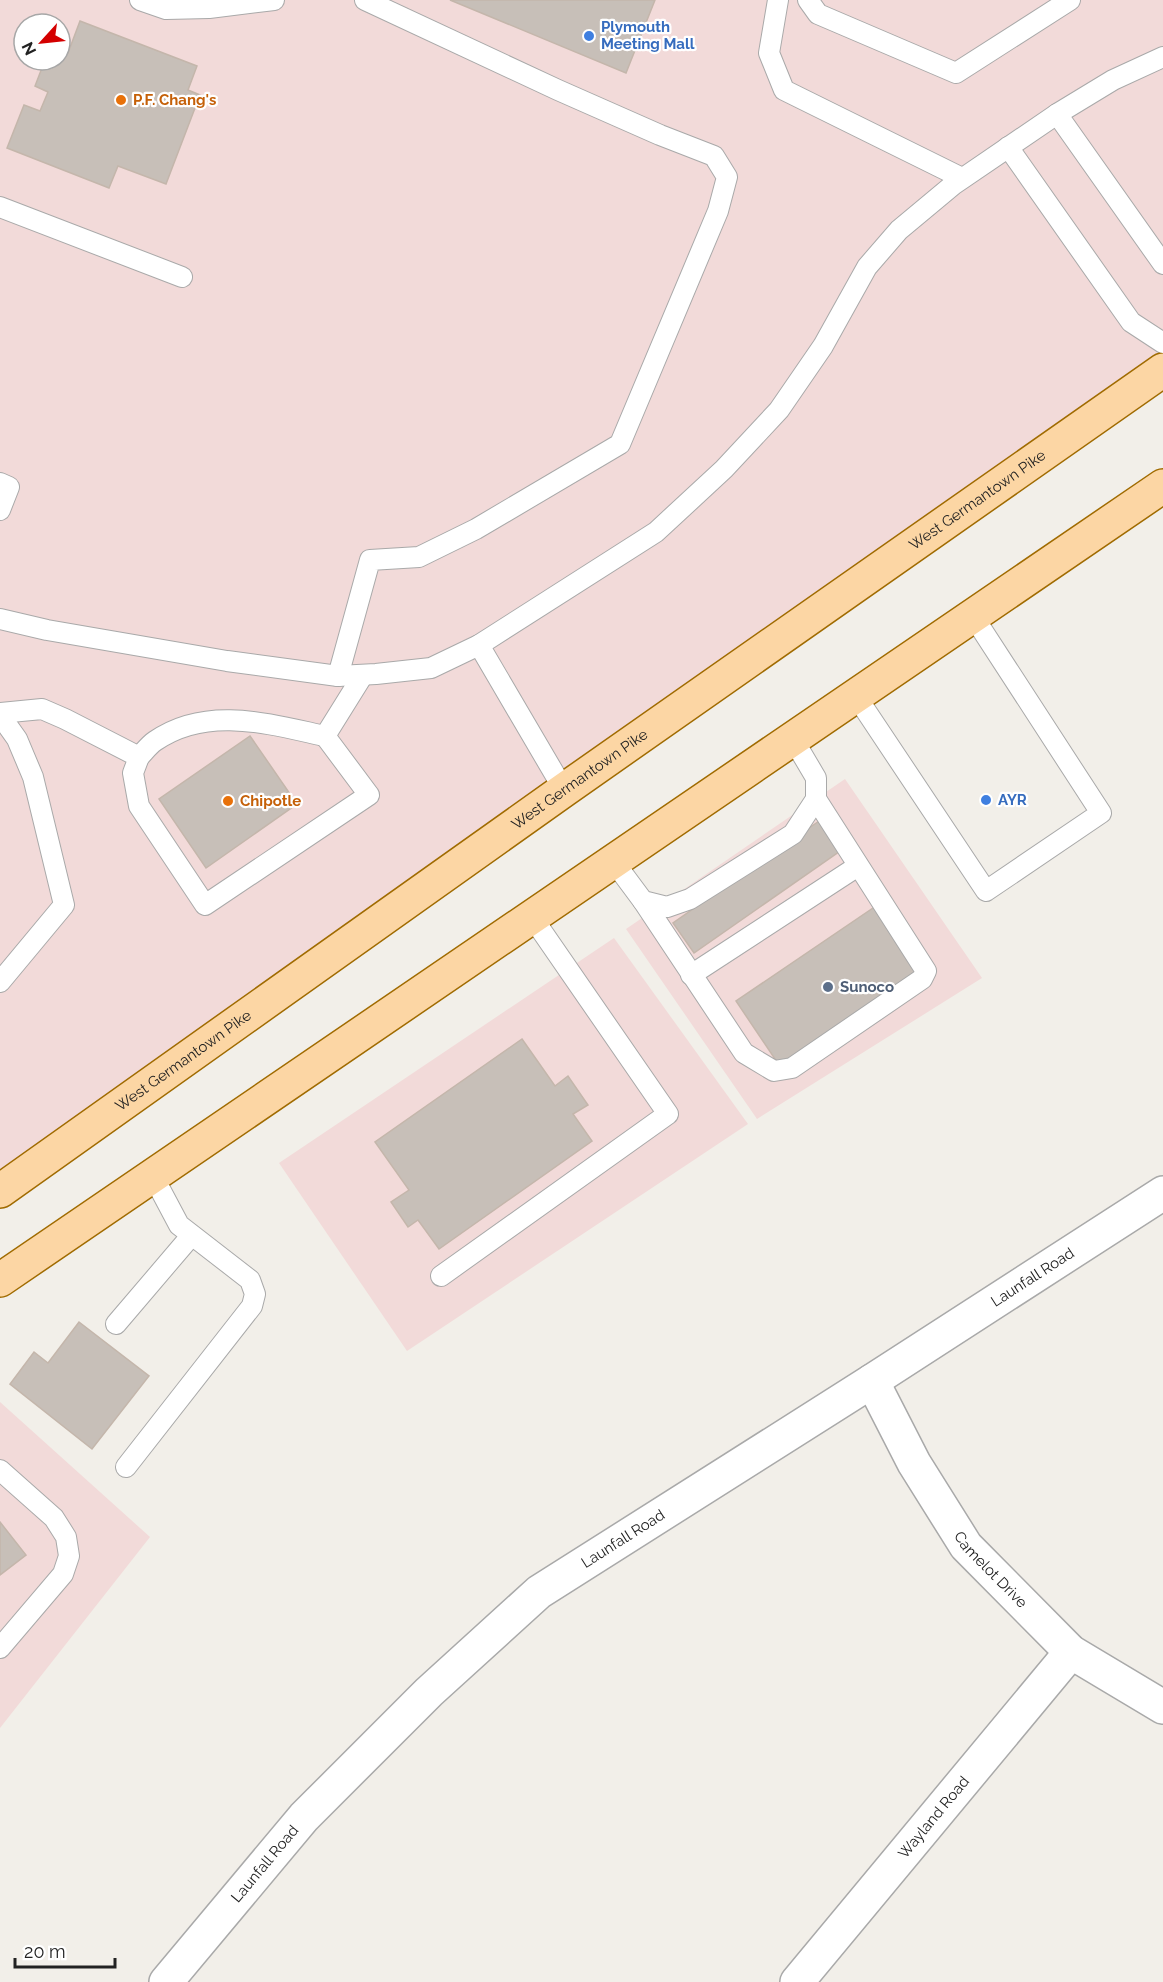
<svg xmlns="http://www.w3.org/2000/svg" width="1163" height="1982" font-family="Raleway,sans-serif">
<style>
.commercial{fill:#f2dad9;fill-rule:evenodd}
.building{fill:#c7bfb8;stroke:#c4b6ab;stroke-width:1.5}
.lines{fill:none;stroke-linecap:round;stroke-linejoin:round}
.lane-casing{stroke:#a9a9a9;stroke-width:22}
.street-casing{stroke:#a9a9a9;stroke-width:36}
.primary-casing{stroke:#a06b00;stroke-width:36}
.lane{stroke:#fff;stroke-width:20}
.street{stroke:#fff;stroke-width:33}
.primary{stroke:#fcd6a4;stroke-width:33}
.shop-dot{fill:#3f7fe0;stroke:#fff;stroke-width:2}
.food-dot{fill:#e8710a;stroke:#fff;stroke-width:2}
.service-dot{fill:#5c6f8a;stroke:#fff;stroke-width:2}
.labels{text-anchor:middle;dominant-baseline:central;stroke-width:4.5;stroke-linejoin:round;paint-order:stroke}
.shop-label{font-size:15px;font-weight:bold;fill:#366cbe;stroke:#fff;text-anchor:start}
.food-label{font-size:15px;font-weight:bold;fill:#c56008;stroke:#fff;text-anchor:start}
.street-label{font-size:15px;fill:#222;stroke:#fff}
.service-label{font-size:15px;font-weight:bold;fill:#4e5e75;stroke:#fff;text-anchor:start}
</style>
<rect width="100%" height="100%" fill="#f2efe9"/>
<g class="commercial">
<path d="M 0,0 L 1163,0 L 1163,370 L 0,1191 ZM 24,24 L 60,24 L 60,60 L 24,60 Z"/>
<path d="M 845,779 L 982,978 L 757,1119 L 626,929 Z"/>
<path d="M 614,938 L 748,1124 L 407,1351 L 279,1163 Z"/>
<path d="M 0,1402 L 150,1537 L 0,1728 Z"/>
</g>
<g class="building">
<path d="M 450,0 L 655,0 L 626,73 Z"/>
<path d="M 80,21 L 197,66 L 188,90 L 200,95 L 166,184 L 118,166 L 109,188 L 7,148 L 24,105 L 40,111 L 48,92 L 35,86 L 45,60 L 60,60 L 60,49 L 68,53 Z"/>
<path d="M 250,736 L 297,804 L 206,868 L 159,799 Z"/>
<path d="M 822,819 L 843,849 L 694,953 L 673,923 Z"/>
<path d="M 876,906 L 921,973 L 781,1068 L 736,1001 Z"/>
<path d="M 522,1039 L 555,1086 L 568,1076 L 588,1105 L 573,1114 L 592,1141 L 439,1249 L 418,1220 L 408,1227 L 391,1202 L 409,1190 L 375,1142 Z"/>
<path d="M 79,1322 L 149,1376 L 92,1449 L 10,1384 L 34,1352 L 48,1363 Z"/>
<path d="M 0,1522 L 26,1555 L 0,1575 Z"/>
</g>
<g class="lines">
<g class="lane-casing">
<g id="lane">
<path d="M 140,0 L 166,9 L 209,8 L 274,0"/>
<path d="M 778,0 L 769,53 L 784,90 L 962,178"/>
<path d="M 808,0 L 818,14 L 956,73 L 1070,0"/>
<path d="M 1057,114 L 1163,264"/>
<path d="M 1008,147 L 1131,322 L 1163,343"/>
<path d="M 0,207 L 182,277"/>
<path d="M 0,483 L 9,487 L 0,510"/>
<path d="M 0,619 L 47,630 L 227,661 L 338,676 L 376,674 L 431,668 L 479,645 L 656,532 L 724,469 L 779,410 L 823,346 L 867,267 L 899,230 L 953,185 L 1057,114 L 1113,80 L 1163,57"/>
<path d="M 479,645 L 564,790"/>
<path d="M 338,676 L 370,560 L 419,557 L 476,529 L 620,444 L 718,211 L 727,177 L 714,156 L 660,135 L 558,90 L 365,0"/>
<path d="M 856,696 L 986,891 L 1101,813 L 973,616"/>
<path d="M 0,713 L 42,709 L 65,719 L 139,757 L 133,773 L 139,806 L 205,905 L 369,795 L 325,736 L 363,675"/>
<path d="M 0,715 L 17,739 L 33,777 L 64,905 L 0,982"/>
<path d="M 139,757 C 144,752 149,745 155,741 C 207,705 269,724 325,736"/>
<path d="M 614,862 L 643,901 L 667,907 L 690,899 L 793,834 L 816,799 L 816,778 L 793,739"/>
<path d="M 643,901 L 744,1053 L 774,1071 L 792,1068 L 922,979 L 926,971 L 816,799"/>
<path d="M 691,975 L 858,866"/>
<path d="M 441,1276 L 668,1114 L 532,917"/>
<path d="M 116,1324 L 191,1236"/>
<path d="M 126,1467 L 252,1306 L 255,1294 L 250,1280 L 179,1225 L 153,1176"/>
<path d="M 0,1470 L 54,1518 L 66,1537 L 69,1556 L 63,1574 L 0,1648"/>
</g>
</g>
<g class="street-casing">
<g id="street">
<path id="s1" d="M 872,1381 L 914,1463 L 966,1546 L 1071,1652 L 1163,1707"/>
<path id="s2" d="M 166,1982 L 304,1817 L 429,1692 L 539,1592 L 872,1381 L 1163,1193"/>
<path id="s3" d="M 797,1982 L 1071,1652"/>
</g>
</g>
<g class="primary-casing">
<g id="primary">
<path id="s4" d="M 0,1191 L 564,790 L 1163,370"/>
<path d="M 0,1280 L 1163,486"/>
</g>
</g>
<use href="#lane" class="lane"/>
<use href="#street" class="street"/>
<use href="#primary" class="primary"/>
</g>
<g class="shop-dot">
<circle cx="589" cy="36" r="6"/>
<circle cx="986" cy="800" r="6"/>
</g>
<g class="food-dot">
<circle cx="121" cy="100" r="6"/>
<circle cx="228" cy="801" r="6"/>
</g>
<circle class="service-dot" cx="828" cy="987" r="6"/>
<g class="labels">
<g class="shop-label">
<text x="601" y="27">Plymouth<tspan x="601" dy="17">Meeting Mall</tspan></text>
<text x="998" y="800">AYR</text>
</g>
<g class="food-label">
<text x="133" y="100">P.F. Chang's</text>
<text x="240" y="801">Chipotle</text>
</g>
<g class="street-label">
<text stroke="none"><textPath href="#s4" startOffset="1197">West Germantown Pike</textPath></text>
<text stroke="none"><textPath href="#s4" startOffset="711">West Germantown Pike</textPath></text>
<text stroke="none"><textPath href="#s4" startOffset="225">West Germantown Pike</textPath></text>
<text stroke="none"><textPath href="#s2" startOffset="1126">Launfall Road</textPath></text>
<text stroke="none"><textPath href="#s2" startOffset="640">Launfall Road</textPath></text>
<text stroke="none"><textPath href="#s1" startOffset="224">Camelot Drive</textPath></text>
<text stroke="none"><textPath href="#s3" startOffset="214">Wayland Road</textPath></text>
<text stroke="none"><textPath href="#s2" startOffset="154">Launfall Road</textPath></text>
</g>
<g class="service-label">
<text x="840" y="987">Sunoco</text>
</g>
</g>
<g transform="translate(42 42) rotate(243)"><circle r="28" fill="#ffffff" stroke="#a7a7a7" stroke-width="1.5"/>
<path d="M0-4.5L10 22L0 15L-10 22Z" fill="#d40000"/>
<text y="-9" font-size="16" font-weight="bold" text-anchor="middle" fill="#222222">N</text>
</g>
<path d="M15 1958v9h100v-9" fill="none" stroke="#222222" stroke-width="3"/>
<text x="24" y="1958" font-size="18" fill="#222222" stroke="#ffffff" stroke-width="4.5" paint-order="stroke">20 m</text>
</svg>
